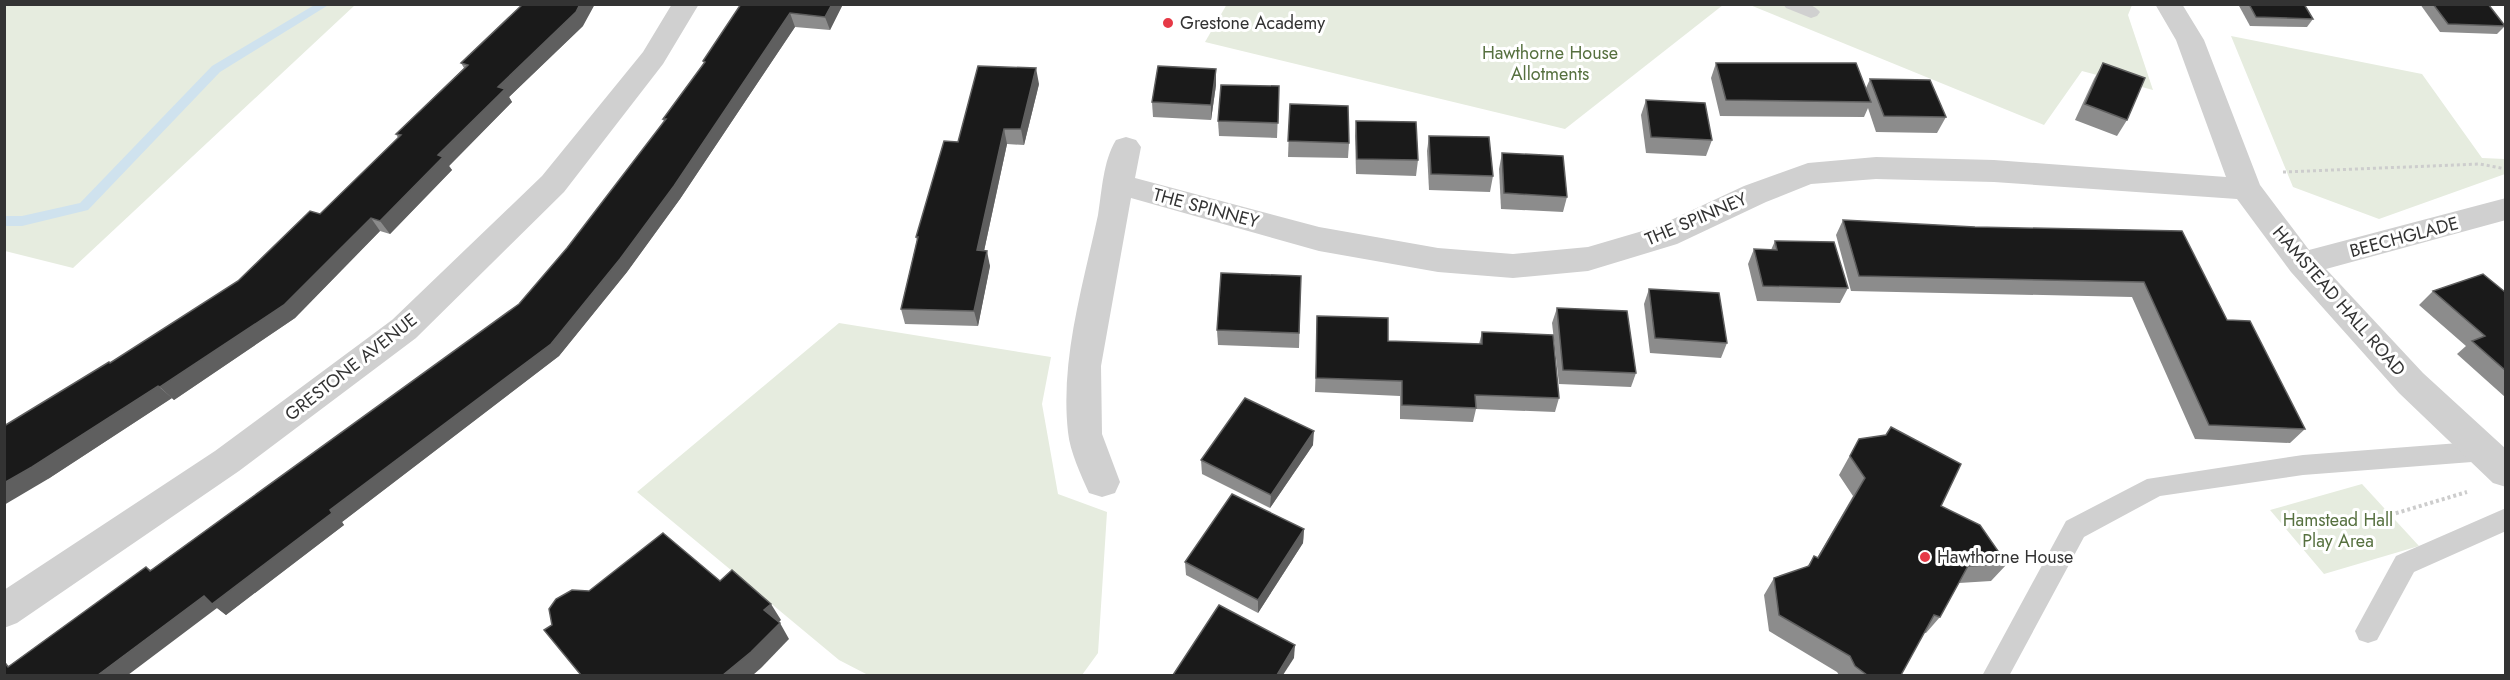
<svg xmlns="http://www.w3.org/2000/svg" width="2510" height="680" font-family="Jost,sans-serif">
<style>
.green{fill:#e6ecdf}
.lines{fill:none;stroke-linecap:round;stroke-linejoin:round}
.stream{fill:#cfe2ee;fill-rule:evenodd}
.path-far1{stroke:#cdcdcd;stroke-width:3;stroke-dasharray:3 3;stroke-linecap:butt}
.path{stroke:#cdcdcd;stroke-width:4;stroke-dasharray:3 3;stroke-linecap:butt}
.lane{fill:#d0d0d0;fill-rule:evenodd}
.street{fill:#d0d0d0;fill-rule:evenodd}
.wall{fill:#8c8c8c}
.shaded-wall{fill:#5f5f5f}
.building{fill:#1a1a1a;stroke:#5f5f5f;stroke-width:1.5}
.poi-dot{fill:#e63946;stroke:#fff;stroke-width:2}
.labels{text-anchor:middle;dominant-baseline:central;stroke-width:6;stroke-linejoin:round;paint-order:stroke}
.poi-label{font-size:18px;fill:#333;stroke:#fff;text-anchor:start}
.park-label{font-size:18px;fill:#56703f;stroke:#fff}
.street-label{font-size:18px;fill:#333;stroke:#fff}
</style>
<rect width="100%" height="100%" fill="#fff"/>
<g class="green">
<path d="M 1227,4 L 1723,4 L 1723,5 L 1565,129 L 1205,42 Z"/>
<path d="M 4,5 L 5,4 L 355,5 L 73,268 L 5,251 Z"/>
<path d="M 1750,5 L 2132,5 L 2128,15 L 2153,90 L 2082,71 L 2044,125 Z"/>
<path d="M 2231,36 L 2422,74 L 2482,158 L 2505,159 L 2505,174 L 2379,219 L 2293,187 Z"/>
<path d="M 839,323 L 1051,357 L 1042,404 L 1058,494 L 1107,512 L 1098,653 L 1082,675 L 868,675 L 839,660 L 637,492 Z"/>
<path d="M 2362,484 L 2419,546 L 2324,574 L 2270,510 Z"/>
</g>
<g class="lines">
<path class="stream" d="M 316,4 L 330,4 L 220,72 L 88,210 L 22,226 L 4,226 L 4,216 L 22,216 L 80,203 L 212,66 Z"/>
<path class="path-far1" d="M 2283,172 L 2480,164 L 2506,169"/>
<path class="path" d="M 2390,515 L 2467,492"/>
<g class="lane">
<path d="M 1783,4 C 1796,4 1812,1 1820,12 L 1817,16 L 1811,18 L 1786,8 Z"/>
<path d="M 2485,441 L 2493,444 L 2497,451 L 2493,458 L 2485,461 L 2303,475 L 2160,496 L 2084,537 L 2009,676 L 1982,676 L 2066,521 L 2147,479 L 2303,455 Z"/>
<path d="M 2506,508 L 2506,531 L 2414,572 L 2377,640 L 2368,643 L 2359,640 L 2355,631 L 2396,556 Z"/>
</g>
<g class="street">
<path d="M 672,4 L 699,4 L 663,64 L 564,192 L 416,338 L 239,471 L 17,623 L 4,628 L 4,590 L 215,451 L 392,320 L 542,176 L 643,52 Z"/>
<path d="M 2155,4 L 2182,4 L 2204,40 L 2260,185 L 2309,250 L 2506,198 L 2506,220 L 2326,269 L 2423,373 L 2506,449 L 2506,487 L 2493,483 L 2399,393 L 2291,272 L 2237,199 L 1994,182 L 1876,179 L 1811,184 L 1766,202 L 1677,244 L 1588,271 L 1513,278 L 1438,272 L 1319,251 L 1131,198 L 1101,366 L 1102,434 L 1120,482 L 1115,493 L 1102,497 L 1089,493 C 1081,475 1070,452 1068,432 C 1060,360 1083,285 1098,215 C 1102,191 1103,161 1116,140 L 1126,137 L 1136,140 L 1141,147 L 1135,178 L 1319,227 L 1438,248 L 1513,254 L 1588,247 L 1656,227 L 1744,186 L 1808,163 L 1876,157 L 1994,160 L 2226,177 L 2176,40 Z"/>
</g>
</g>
<g class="wall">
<path d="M 741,4 L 843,4 L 830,30 L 795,27 L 680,199 L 627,272 L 559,356 L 342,522 L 344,525 L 226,615 L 217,608 L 4,675 L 6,664 L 9,666 L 146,567 L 151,570 L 519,304 L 567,248 L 664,122 L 663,119 L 704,63 L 703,61 Z"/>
<path d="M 2238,4 L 2304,4 L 2313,19 L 2307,27 L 2250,26 Z"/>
<path d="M 2420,4 L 2488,4 L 2505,26 L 2497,34 L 2440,32 Z"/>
<path d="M 583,26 L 509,97 L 512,102 L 449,166 L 452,170 L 390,234 L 380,231 L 295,318 L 174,400 L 172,398 L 48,479 L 110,363 L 238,281 L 320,214 L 398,138 L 396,134 L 464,68 L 461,63 Z"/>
<path d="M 1716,63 L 1866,88 L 1870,79 L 1946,117 L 1937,133 L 1876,132 L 1868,108 L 1864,117 L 1720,116 L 1711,78 Z"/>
<path d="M 2103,63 L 2127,120 L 2117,136 L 2075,120 L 2094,79 Z"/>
<path d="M 1216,69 L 1216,85 L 1211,120 L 1153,117 L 1152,102 Z"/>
<path d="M 1039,84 L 1024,145 L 1007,144 L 984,251 L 990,266 L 978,326 L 905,324 L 901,309 L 917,240 L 916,237 L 958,142 Z"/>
<path d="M 1279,86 L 1277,138 L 1219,136 L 1218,121 Z"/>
<path d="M 1646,100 L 1712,140 L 1706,156 L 1646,153 L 1641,115 Z"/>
<path d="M 1290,104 L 1349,143 L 1348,158 L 1288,157 Z"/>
<path d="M 1356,121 L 1418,160 L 1416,176 L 1356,174 L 1355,136 Z"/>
<path d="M 1429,136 L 1493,176 L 1490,192 L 1429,190 L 1427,151 Z"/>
<path d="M 1502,153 L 1567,197 L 1563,212 L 1501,209 L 1499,169 Z"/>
<path d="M 1843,220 L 1975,227 L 2182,231 L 2227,320 L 2305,429 L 2290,443 L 2195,439 L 2132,297 L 1851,291 L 1836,235 Z"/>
<path d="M 1775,241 L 1848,288 L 1840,303 L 1757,301 L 1748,264 L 1754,249 L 1771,250 Z"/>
<path d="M 1301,276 L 1299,348 L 1218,345 L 1217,330 Z"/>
<path d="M 1649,289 L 1727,343 L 1721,358 L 1650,353 L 1644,304 Z"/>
<path d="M 2433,291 L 2505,292 L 2505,397 L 2457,354 L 2466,346 L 2419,305 Z"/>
<path d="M 1557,308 L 1636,373 L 1631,387 L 1559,384 L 1552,323 Z"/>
<path d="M 1317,331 L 1388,341 L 1479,344 L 1482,332 L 1559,398 L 1555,412 L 1476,409 L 1473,422 L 1400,419 L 1400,396 L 1315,392 Z"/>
<path d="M 1859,439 L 1941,506 L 2007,564 L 1991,581 L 1959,583 L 1940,617 L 1926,633 L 1924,633 L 1901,675 L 1839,675 L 1837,672 L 1769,631 L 1764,595 L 1774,578 L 1807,567 L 1814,556 L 1817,558 L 1853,496 L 1839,475 Z"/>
<path d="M 1313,445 L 1270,508 L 1202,474 L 1201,460 Z"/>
<path d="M 1304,529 L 1303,543 L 1258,613 L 1186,575 L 1185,562 Z"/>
</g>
<g class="shaded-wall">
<path d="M 580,4 L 595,4 L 583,26 L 509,97 L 512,102 L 449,166 L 452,170 L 390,234 L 380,221 L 498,87 Z"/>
<path d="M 832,4 L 843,4 L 830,30 L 825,17 Z"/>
<path d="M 790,13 L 795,27 L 680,199 L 627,272 L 559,356 L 342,522 L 344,525 L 226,615 L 217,608 L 128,675 L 98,675 L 204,596 L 330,510 Z"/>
<path d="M 1036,68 L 1039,84 L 1024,145 L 1021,129 Z"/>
<path d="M 1216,69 L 1216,85 L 1211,120 L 1211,105 Z"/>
<path d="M 1004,129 L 1007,144 L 981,265 L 977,250 Z"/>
<path d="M 371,218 L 380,231 L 295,318 L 174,400 L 160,387 Z"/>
<path d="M 987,251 L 990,266 L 978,326 L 974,311 Z"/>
<path d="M 158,386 L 172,398 L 48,479 L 4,505 L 4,483 Z"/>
<path d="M 1314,431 L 1313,445 L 1270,508 L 1271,495 Z"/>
<path d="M 1304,529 L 1303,543 L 1258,613 L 1258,600 Z"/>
<path d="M 771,604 L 781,620 L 774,627 L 764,610 Z"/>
<path d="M 780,623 L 789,639 L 761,668 L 753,675 L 723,675 Z"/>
<path d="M 1295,645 L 1294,658 L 1283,675 L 1277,675 Z"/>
</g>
<g class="building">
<path d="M 523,4 L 580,4 L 576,12 L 498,87 L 505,89 L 438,155 L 443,157 L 380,221 L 371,218 L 284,305 L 160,387 L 158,386 L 32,467 L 4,483 L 4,426 L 109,362 L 110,363 L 238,281 L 310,211 L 320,214 L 401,135 L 396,134 L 468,65 L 461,63 Z"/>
<path d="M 741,4 L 832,4 L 825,17 L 790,13 L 674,186 L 620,259 L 551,344 L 330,510 L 332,513 L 212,604 L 204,596 L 98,675 L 4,675 L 4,665 L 6,664 L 8,667 L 146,567 L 150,571 L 519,304 L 567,248 L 666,119 L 663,119 L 705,62 L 703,61 Z"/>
<path d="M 2249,4 L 2304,4 L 2313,19 L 2256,17 Z"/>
<path d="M 2433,4 L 2488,4 L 2505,26 L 2448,24 Z"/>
<path d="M 1716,63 L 1856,63 L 1871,102 L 1726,100 Z"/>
<path d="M 2103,63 L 2145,78 L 2127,120 L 2085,104 Z"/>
<path d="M 978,66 L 1036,68 L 1021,129 L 1004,129 L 977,250 L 987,251 L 974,311 L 901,309 L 918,237 L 916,237 L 944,141 L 958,142 Z"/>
<path d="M 1158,66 L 1216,69 L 1211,105 L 1152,102 Z"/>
<path d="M 1870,79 L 1930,80 L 1946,117 L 1884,116 Z"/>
<path d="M 1221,85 L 1279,86 L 1278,123 L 1218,121 Z"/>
<path d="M 1646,100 L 1705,103 L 1712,140 L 1651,137 Z"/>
<path d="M 1290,104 L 1348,106 L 1349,143 L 1288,141 Z"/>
<path d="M 1356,121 L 1416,122 L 1418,160 L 1357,159 Z"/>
<path d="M 1429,136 L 1489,137 L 1493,176 L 1431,174 Z"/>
<path d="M 1502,153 L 1563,156 L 1567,197 L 1504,193 Z"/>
<path d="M 1843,220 L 1975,227 L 2182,231 L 2227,320 L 2250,321 L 2305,429 L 2209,425 L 2144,282 L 1859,276 Z"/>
<path d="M 1775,241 L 1834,242 L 1848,288 L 1763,286 L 1754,249 L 1777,250 Z"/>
<path d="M 1221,273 L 1301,276 L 1299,333 L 1217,330 Z"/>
<path d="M 2483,274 L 2505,292 L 2505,370 L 2472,341 L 2485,336 L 2433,291 Z"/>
<path d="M 1649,289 L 1719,293 L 1727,343 L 1655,338 Z"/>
<path d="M 1557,308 L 1627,311 L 1636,373 L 1563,370 Z"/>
<path d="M 1317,316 L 1388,318 L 1388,341 L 1482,344 L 1482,332 L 1553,335 L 1559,398 L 1475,395 L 1476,408 L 1402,405 L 1402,381 L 1316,378 Z"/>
<path d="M 1245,398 L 1314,431 L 1271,495 L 1201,460 Z"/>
<path d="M 1891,427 L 1961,464 L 1941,506 L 1980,525 L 2007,564 L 1968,566 L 1940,617 L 1934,615 L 1901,675 L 1867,675 L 1855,666 L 1850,656 L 1779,615 L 1774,578 L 1809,566 L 1814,556 L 1818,558 L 1865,478 L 1850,456 L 1859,439 L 1886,435 Z"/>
<path d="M 1232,494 L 1304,529 L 1258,600 L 1185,562 Z"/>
<path d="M 663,533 L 720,581 L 732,570 L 771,604 L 764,610 L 780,623 L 751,652 L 723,675 L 581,675 L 544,630 L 552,625 L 549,609 L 556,599 L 572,590 L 589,591 Z"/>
<path d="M 1219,605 L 1295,645 L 1277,675 L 1173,675 Z"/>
</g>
<g class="poi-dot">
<circle cx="1168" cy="23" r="6"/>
<circle cx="1925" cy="557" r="6"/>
</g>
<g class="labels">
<g class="poi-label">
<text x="1180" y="23">Grestone Academy</text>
<text x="1937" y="557">Hawthorne House</text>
</g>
<g class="park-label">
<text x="1550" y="53">Hawthorne House<tspan x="1550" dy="21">Allotments</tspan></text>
<text x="2338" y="520">Hamstead Hall<tspan x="2338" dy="21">Play Area</tspan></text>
</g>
<g class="street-label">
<text transform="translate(1206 208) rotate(15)">THE SPINNEY</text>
<text transform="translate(1696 219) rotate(-23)">THE SPINNEY</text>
<text transform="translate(2404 237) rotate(-15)">BEECHGLADE</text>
<text transform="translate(2339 301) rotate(49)">HAMSTEAD HALL ROAD</text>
<text transform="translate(351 367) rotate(-38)">GRESTONE AVENUE</text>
</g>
</g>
<rect width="2510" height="680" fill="none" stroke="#333333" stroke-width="12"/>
</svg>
